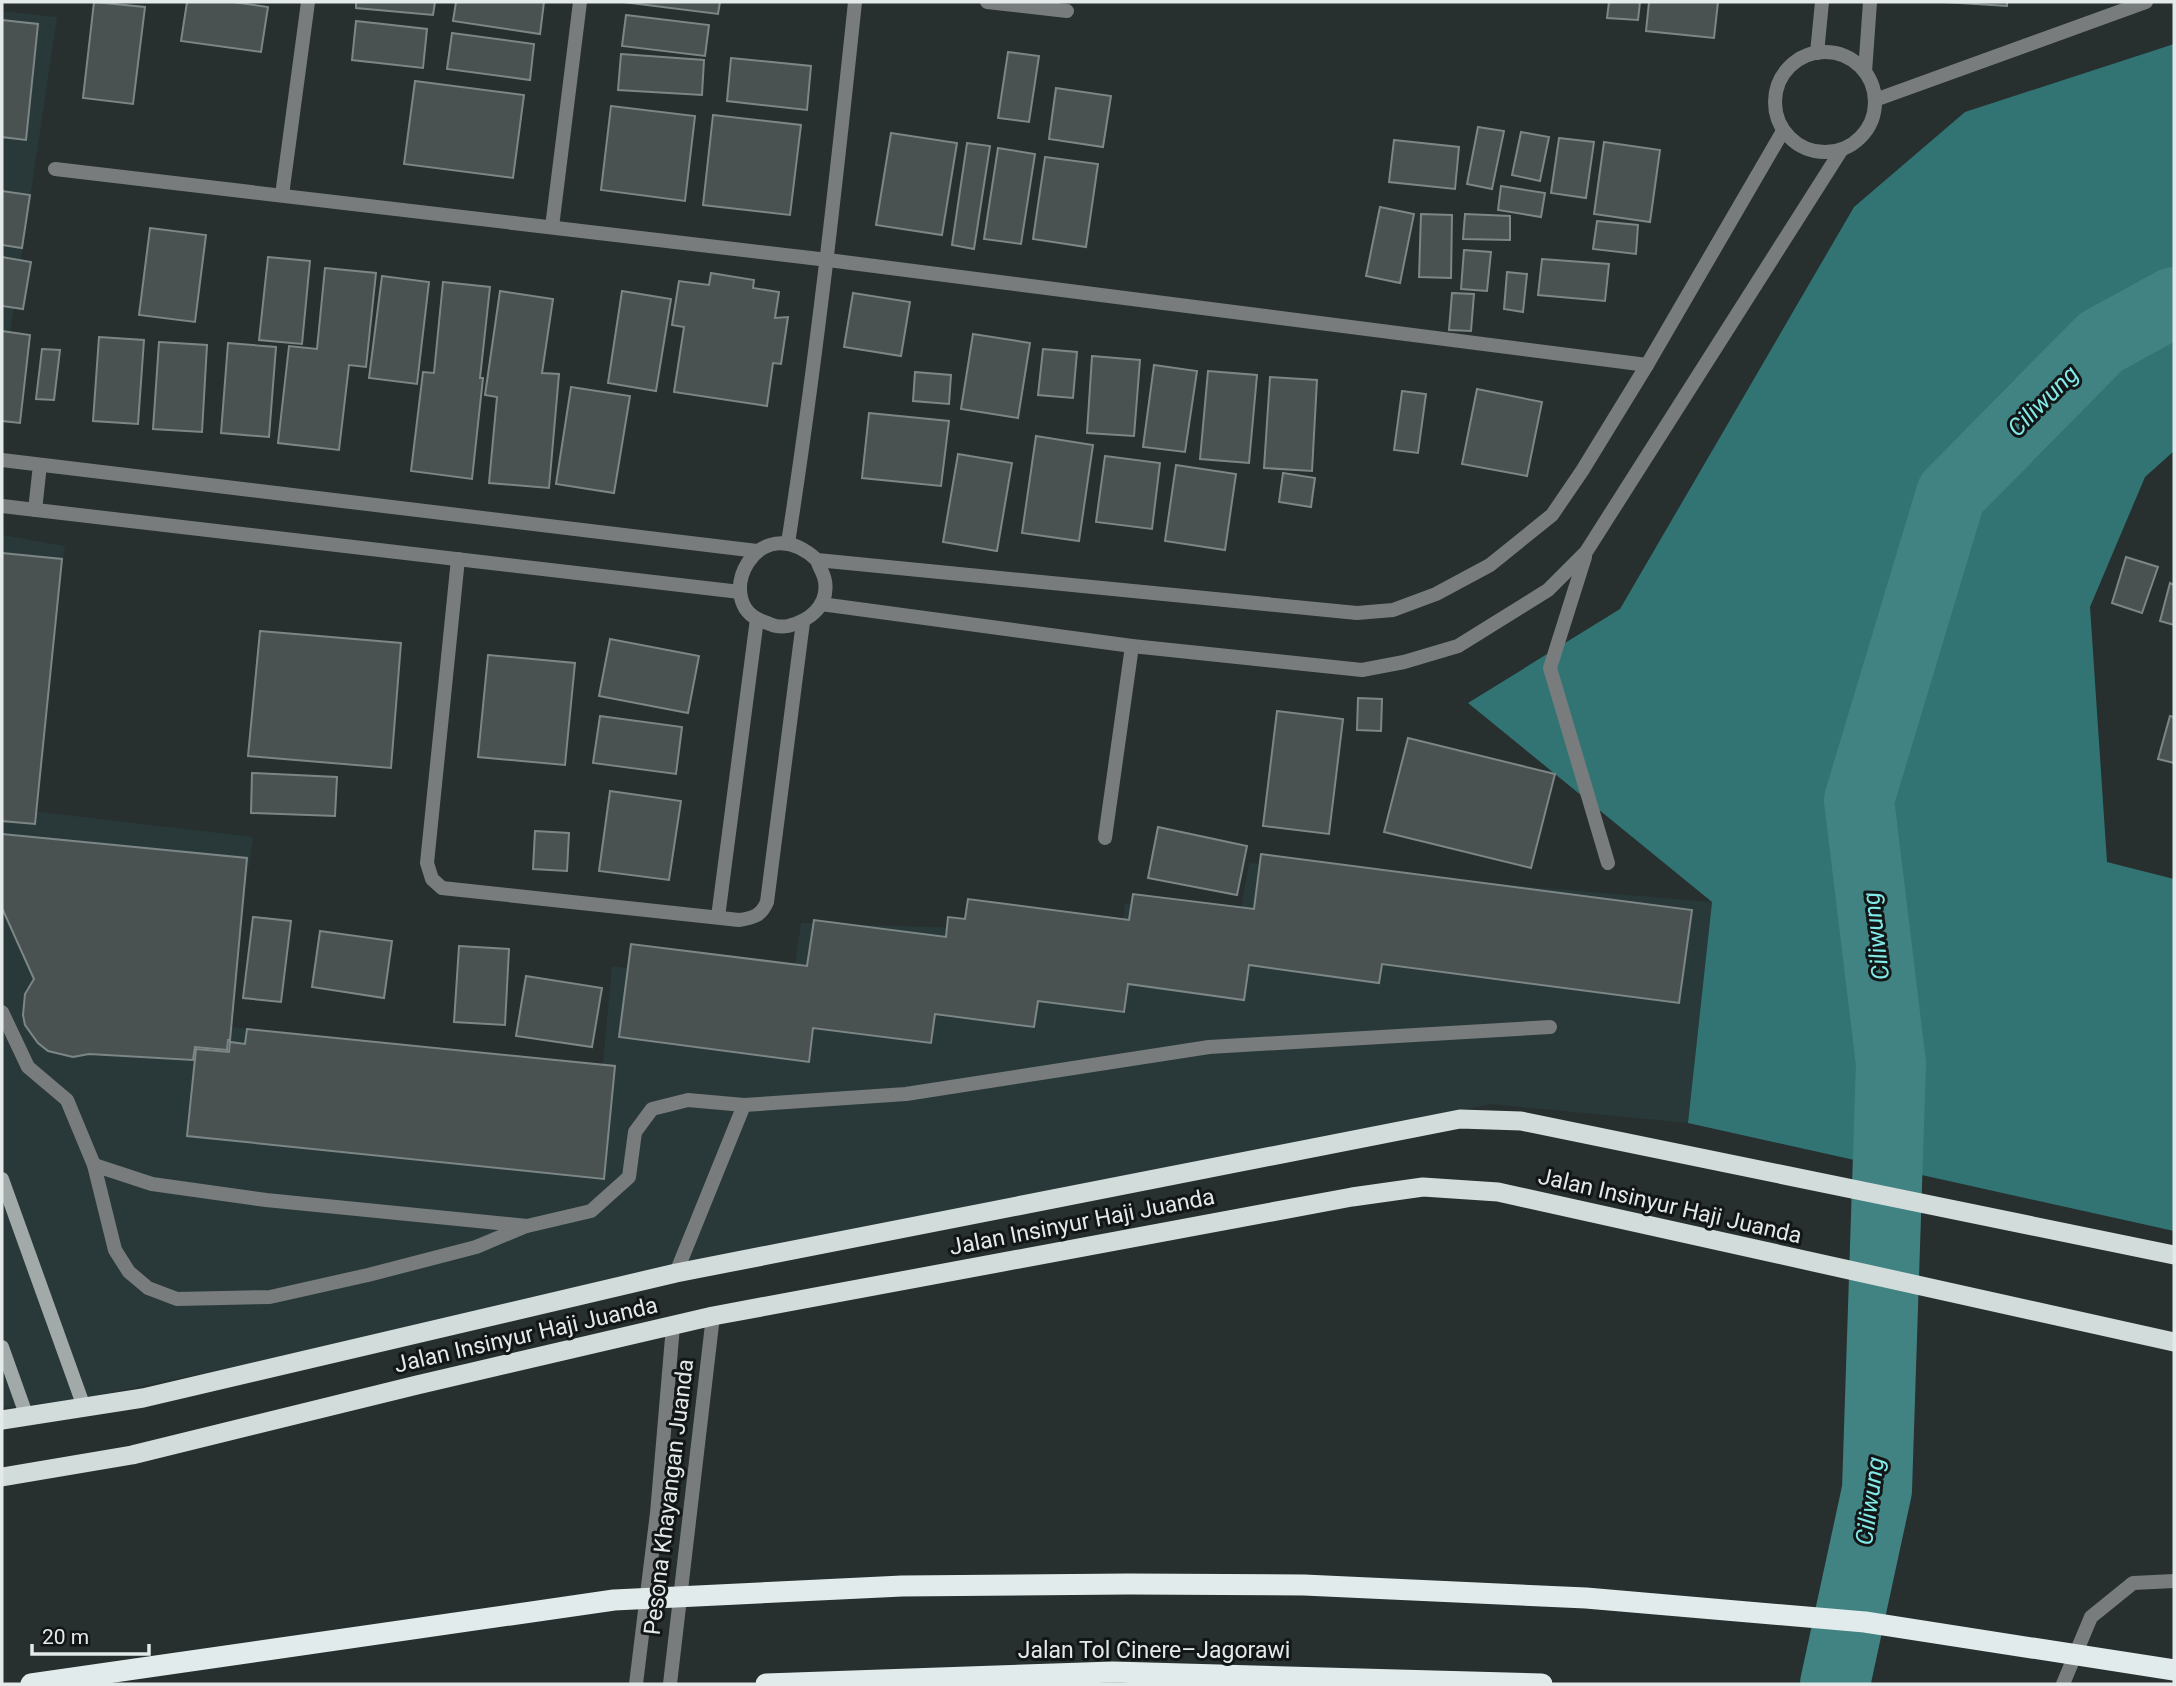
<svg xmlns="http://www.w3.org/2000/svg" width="2176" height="1686" font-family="Roboto,sans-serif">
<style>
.built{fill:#293939}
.forest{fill:#317473}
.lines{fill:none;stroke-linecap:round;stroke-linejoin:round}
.river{stroke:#418382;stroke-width:70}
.building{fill:#495251;stroke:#7d8686;stroke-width:2}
.service{stroke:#787c7c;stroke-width:14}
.minor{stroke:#787c7c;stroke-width:14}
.tertiary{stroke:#787c7c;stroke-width:14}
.secondary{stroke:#a2a9a9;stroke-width:14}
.trunk{stroke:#d2dcdb;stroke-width:19}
.motorway{stroke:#e1ebeb;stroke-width:21}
.labels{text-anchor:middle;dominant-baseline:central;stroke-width:6;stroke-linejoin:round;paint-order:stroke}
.street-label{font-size:23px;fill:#e4e9e9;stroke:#131616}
.water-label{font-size:24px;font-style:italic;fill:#82eae8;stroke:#131616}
</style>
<rect width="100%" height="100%" fill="#272f2f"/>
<g class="built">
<path d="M 2,11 L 57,17 L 9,340 L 2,340 Z"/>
<path d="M 2,535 L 65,546 L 32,811 L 253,837 L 225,1026 L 602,1074 L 612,966 L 791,992 L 801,923 L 1121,933 L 1125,903 L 1239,921 L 1249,863 L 1712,902 L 1688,1123 L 1491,1104 L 80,1399 L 2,1408 Z"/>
</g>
<path class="forest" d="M 2174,44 L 2174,451 L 2145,477 L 2090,607 L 2107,862 L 2174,879 L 2174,1231 L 1688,1123 L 1712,902 L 1468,703 L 1620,609 L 1854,207 L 1965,112 Z"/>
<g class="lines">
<path class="river" d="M 1835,1684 L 1877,1490 L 1891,1064 L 1859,800 L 1951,494 L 2101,342 L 2174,302"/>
</g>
<g class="building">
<path d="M 94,2 L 145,7 L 133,104 L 83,98 Z"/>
<path d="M 187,2 L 233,2 L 268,7 L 261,52 L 181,41 Z"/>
<path d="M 356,2 L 435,2 L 433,15 L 356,8 Z"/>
<path d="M 456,2 L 544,2 L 540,34 L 453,21 Z"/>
<path d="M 623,2 L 720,2 L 718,14 Z"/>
<path d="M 1609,2 L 1640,2 L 1638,20 L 1607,18 Z"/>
<path d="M 1649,2 L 1718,2 L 1714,38 L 1646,31 Z"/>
<path d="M 1944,2 L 2007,2 L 2007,6 Z"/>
<path d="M 626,15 L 709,25 L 705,56 L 622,46 Z"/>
<path d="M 2,20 L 38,24 L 26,140 L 2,137 Z"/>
<path d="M 356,21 L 427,29 L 423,68 L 352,60 Z"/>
<path d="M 452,33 L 534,44 L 530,80 L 447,69 Z"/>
<path d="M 1008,52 L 1039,56 L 1029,122 L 998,118 Z"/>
<path d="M 621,54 L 704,60 L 702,95 L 618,90 Z"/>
<path d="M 731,58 L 811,66 L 807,110 L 727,101 Z"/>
<path d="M 415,81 L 524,95 L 513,178 L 404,164 Z"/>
<path d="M 1056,88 L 1111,96 L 1103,147 L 1049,139 Z"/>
<path d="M 611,106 L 695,116 L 685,201 L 601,190 Z"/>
<path d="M 713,115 L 801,125 L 790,215 L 703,205 Z"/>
<path d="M 1478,127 L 1504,131 L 1492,189 L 1467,184 Z"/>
<path d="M 1521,132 L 1549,137 L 1540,181 L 1512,175 Z"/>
<path d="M 891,133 L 957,143 L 942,235 L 876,225 Z"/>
<path d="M 1559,138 L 1594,142 L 1586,198 L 1551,193 Z"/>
<path d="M 1394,140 L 1459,147 L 1455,189 L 1389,182 Z"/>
<path d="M 1604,142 L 1660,150 L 1650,222 L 1594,214 Z"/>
<path d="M 967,143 L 990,146 L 974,249 L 952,245 Z"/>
<path d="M 998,148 L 1035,154 L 1021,244 L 984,239 Z"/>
<path d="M 1045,157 L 1098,164 L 1086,247 L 1033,239 Z"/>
<path d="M 1501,186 L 1545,193 L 1541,217 L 1498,210 Z"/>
<path d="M 2,191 L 30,195 L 22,248 L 2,245 Z"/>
<path d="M 1380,207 L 1414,214 L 1400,283 L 1366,276 Z"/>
<path d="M 1421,214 L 1452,215 L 1451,278 L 1419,277 Z"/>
<path d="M 1465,214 L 1510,216 L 1510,240 L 1463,239 Z"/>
<path d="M 1597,221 L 1638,225 L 1636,254 L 1593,249 Z"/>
<path d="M 150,228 L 206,235 L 195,322 L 139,315 Z"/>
<path d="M 1464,250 L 1491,252 L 1487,291 L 1461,289 Z"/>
<path d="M 2,257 L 31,262 L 23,309 L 2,306 Z"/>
<path d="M 268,257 L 310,261 L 302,344 L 259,340 Z"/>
<path d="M 1542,259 L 1609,264 L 1605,301 L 1538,295 Z"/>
<path d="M 325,268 L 376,273 L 366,367 L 349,365 L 339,450 L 278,443 L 289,346 L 317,349 Z"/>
<path d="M 1507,272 L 1527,274 L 1523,312 L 1504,309 Z"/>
<path d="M 711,273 L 754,280 L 753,288 L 779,292 L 775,318 L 788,317 L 781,364 L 773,363 L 767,406 L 674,392 L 684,327 L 672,325 L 679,281 L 709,285 Z"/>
<path d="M 382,276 L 429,282 L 417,384 L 369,378 Z"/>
<path d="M 443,282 L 490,287 L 480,378 L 483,378 L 472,479 L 411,471 L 423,372 L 434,373 Z"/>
<path d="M 500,291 L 553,299 L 542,373 L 559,374 L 549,488 L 489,483 L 497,397 L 485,395 Z"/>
<path d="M 622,291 L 671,299 L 656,391 L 608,383 Z"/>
<path d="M 853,293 L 910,302 L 901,356 L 844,347 Z"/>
<path d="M 1452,293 L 1474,294 L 1471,331 L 1449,330 Z"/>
<path d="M 2,331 L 30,335 L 20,423 L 2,421 Z"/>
<path d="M 973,334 L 1030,343 L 1018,418 L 961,409 Z"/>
<path d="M 99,337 L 144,340 L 138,424 L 93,421 Z"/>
<path d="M 159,342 L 207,345 L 202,432 L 153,429 Z"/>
<path d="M 228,343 L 276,347 L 269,437 L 221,433 Z"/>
<path d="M 42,349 L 60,350 L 54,400 L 36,399 Z"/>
<path d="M 1043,349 L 1077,352 L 1073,398 L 1038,395 Z"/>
<path d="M 1092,356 L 1140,360 L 1134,436 L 1087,433 Z"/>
<path d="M 1154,365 L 1197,371 L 1185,452 L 1143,447 Z"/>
<path d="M 1208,371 L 1257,375 L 1249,463 L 1200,459 Z"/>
<path d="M 915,372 L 951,375 L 949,404 L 913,401 Z"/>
<path d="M 1270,377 L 1317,380 L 1312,471 L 1264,468 Z"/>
<path d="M 571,387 L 630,396 L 614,493 L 556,484 Z"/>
<path d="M 1477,389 L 1542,402 L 1527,476 L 1462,464 Z"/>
<path d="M 1402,391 L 1426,394 L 1418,453 L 1394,450 Z"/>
<path d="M 869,413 L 949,421 L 941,486 L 862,478 Z"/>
<path d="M 1036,436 L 1093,445 L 1079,541 L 1022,533 Z"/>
<path d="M 958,454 L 1012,463 L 997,551 L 943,542 Z"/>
<path d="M 1105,456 L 1160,463 L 1152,529 L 1096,522 Z"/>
<path d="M 1176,465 L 1236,474 L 1225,550 L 1165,541 Z"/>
<path d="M 1283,473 L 1315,478 L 1311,507 L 1279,502 Z"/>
<path d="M 2,553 L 62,559 L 35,824 L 2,821 Z"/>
<path d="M 2126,557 L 2158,567 L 2142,613 L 2112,603 Z"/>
<path d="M 2170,583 L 2174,585 L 2174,625 L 2160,621 Z"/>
<path d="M 260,631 L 401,643 L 391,768 L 248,756 Z"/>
<path d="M 610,639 L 699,656 L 688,713 L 599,696 Z"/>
<path d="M 488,655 L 575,663 L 565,765 L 478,757 Z"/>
<path d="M 1358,698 L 1382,699 L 1381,731 L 1357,730 Z"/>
<path d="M 1277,711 L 1343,719 L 1329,834 L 1263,826 Z"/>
<path d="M 600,716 L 682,727 L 676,774 L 593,763 Z"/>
<path d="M 2170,716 L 2174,717 L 2174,763 L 2158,759 Z"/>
<path d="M 1408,738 L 1555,774 L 1531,868 L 1384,832 Z"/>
<path d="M 252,773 L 337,777 L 335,816 L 251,813 Z"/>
<path d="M 610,791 L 681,801 L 669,880 L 599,871 Z"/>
<path d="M 1158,827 L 1247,846 L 1237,895 L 1148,878 Z"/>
<path d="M 535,831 L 569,833 L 567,871 L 533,869 Z"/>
<path d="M 2,834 L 247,858 L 230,1040 L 228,1040 L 227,1050 L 195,1047 L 193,1060 L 89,1054 L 73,1057 L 48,1051 L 38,1043 L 25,1025 L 23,1015 L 25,994 L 34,979 L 2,908 Z"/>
<path d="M 1261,854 L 1692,910 L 1679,1003 L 1382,964 L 1379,983 L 1249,965 L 1244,1000 L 1128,984 L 1124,1012 L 1038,1001 L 1034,1027 L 935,1014 L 931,1043 L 813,1028 L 809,1062 L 619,1037 L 631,944 L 807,966 L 814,920 L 946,937 L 948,917 L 965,919 L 968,899 L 1129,920 L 1133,894 L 1254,909 Z"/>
<path d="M 253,917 L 291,921 L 281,1002 L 243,998 Z"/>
<path d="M 320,931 L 392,941 L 384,998 L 312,987 Z"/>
<path d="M 459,946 L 509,949 L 505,1025 L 454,1022 Z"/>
<path d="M 526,976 L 602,988 L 592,1047 L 516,1036 Z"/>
<path d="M 247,1029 L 615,1066 L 604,1179 L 187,1136 L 196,1049 L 229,1052 L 230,1042 L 245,1044 Z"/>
</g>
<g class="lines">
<g class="service">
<path d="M 2,1012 L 28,1067 L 67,1100 L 94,1165 L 115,1250 L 129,1272 L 148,1288 L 177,1299 L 270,1297 L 368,1275 L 476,1247 L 526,1226"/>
<path d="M 94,1165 L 152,1184 L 266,1200 L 527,1226 L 591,1211 L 629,1177 L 635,1132 L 652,1109 L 688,1100 L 744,1105 L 906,1094 L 1209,1047 L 1550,1027"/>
<path d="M 676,1273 L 744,1105"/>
</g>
<g class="minor">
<path d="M 987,2 L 1067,11"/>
<circle cx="1825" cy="102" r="50"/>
<path d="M 1817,53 L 1822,2"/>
<path d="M 1865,72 L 1870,2"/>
<path d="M 1875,100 L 2146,2"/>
<path d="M 55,169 L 828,260 L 1647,365"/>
<path d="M 282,195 L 308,2"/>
<path d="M 552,227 L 580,2"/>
<path d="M 2,460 L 757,551"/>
<path d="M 2,506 L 740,592"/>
<path d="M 35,510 L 40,465"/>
<path d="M 788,543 C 816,363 836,183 855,2"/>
<path d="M 1585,557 L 1550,668 L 1608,863"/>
<path d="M 458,559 L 427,863 L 432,879 L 442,888 L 739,920 C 753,918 761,916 767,902 L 803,622"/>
<path d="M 817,560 C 819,567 824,574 825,581 C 829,606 809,621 788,626 C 778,628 772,625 762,621 C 711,602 757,505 817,560 L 1357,613 L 1393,610 L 1436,594 L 1490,565 L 1552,515 L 1582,471 L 1647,365 L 1783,131"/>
<path d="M 821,604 L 1132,646 L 1362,670 L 1404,662 L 1458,646 L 1548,590 L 1586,552 L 1842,149"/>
<path d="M 1105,838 L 1132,646"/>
<path d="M 718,917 L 757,619"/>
<path d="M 636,1684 L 657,1513 L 673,1326"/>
<path d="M 670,1684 L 713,1316"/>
</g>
<path class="tertiary" d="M 2063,1684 L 2091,1617 L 2133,1583 L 2174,1581"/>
<g class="secondary">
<path d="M 2,1179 L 84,1407"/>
<path d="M 2,1347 L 27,1417"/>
</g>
<g class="trunk">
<path d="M 2,1420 L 143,1398 L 676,1273 L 1460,1119 L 1521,1121 L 2174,1255"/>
<path d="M 2,1477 L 132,1455 L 417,1385 L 713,1316 L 1352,1197 L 1423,1187 L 1498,1192 L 2174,1342"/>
</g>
<g class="motorway">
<path d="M 31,1684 L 614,1600 L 902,1586 L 1129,1584 L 1304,1585 L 1586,1598 L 1865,1622 L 2174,1670"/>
<path d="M 766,1684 L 1113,1672 L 1542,1684"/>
</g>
</g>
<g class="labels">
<g class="street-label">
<text transform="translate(1670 1206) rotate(13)">Jalan Insinyur Haji Juanda</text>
<text transform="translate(1082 1222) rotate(-11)">Jalan Insinyur Haji Juanda</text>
<text transform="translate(526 1335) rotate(-13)">Jalan Insinyur Haji Juanda</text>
<text transform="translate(669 1497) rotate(-83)">Pesona Khayangan Juanda</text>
<text x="1154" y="1650">Jalan Tol Cinere–Jagorawi</text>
</g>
<g class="water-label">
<text transform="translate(2043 401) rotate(-45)">Ciliwung</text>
<text transform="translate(1876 936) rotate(-97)">Ciliwung</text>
<text transform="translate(1870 1501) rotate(-82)">Ciliwung</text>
</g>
</g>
<rect width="2176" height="1686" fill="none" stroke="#e4e9e9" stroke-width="7"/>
<path d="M32 1644v10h117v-10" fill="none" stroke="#e4e9e9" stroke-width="3.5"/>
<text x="42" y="1644" font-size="21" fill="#e4e9e9" stroke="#131616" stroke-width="5" paint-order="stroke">20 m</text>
</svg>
